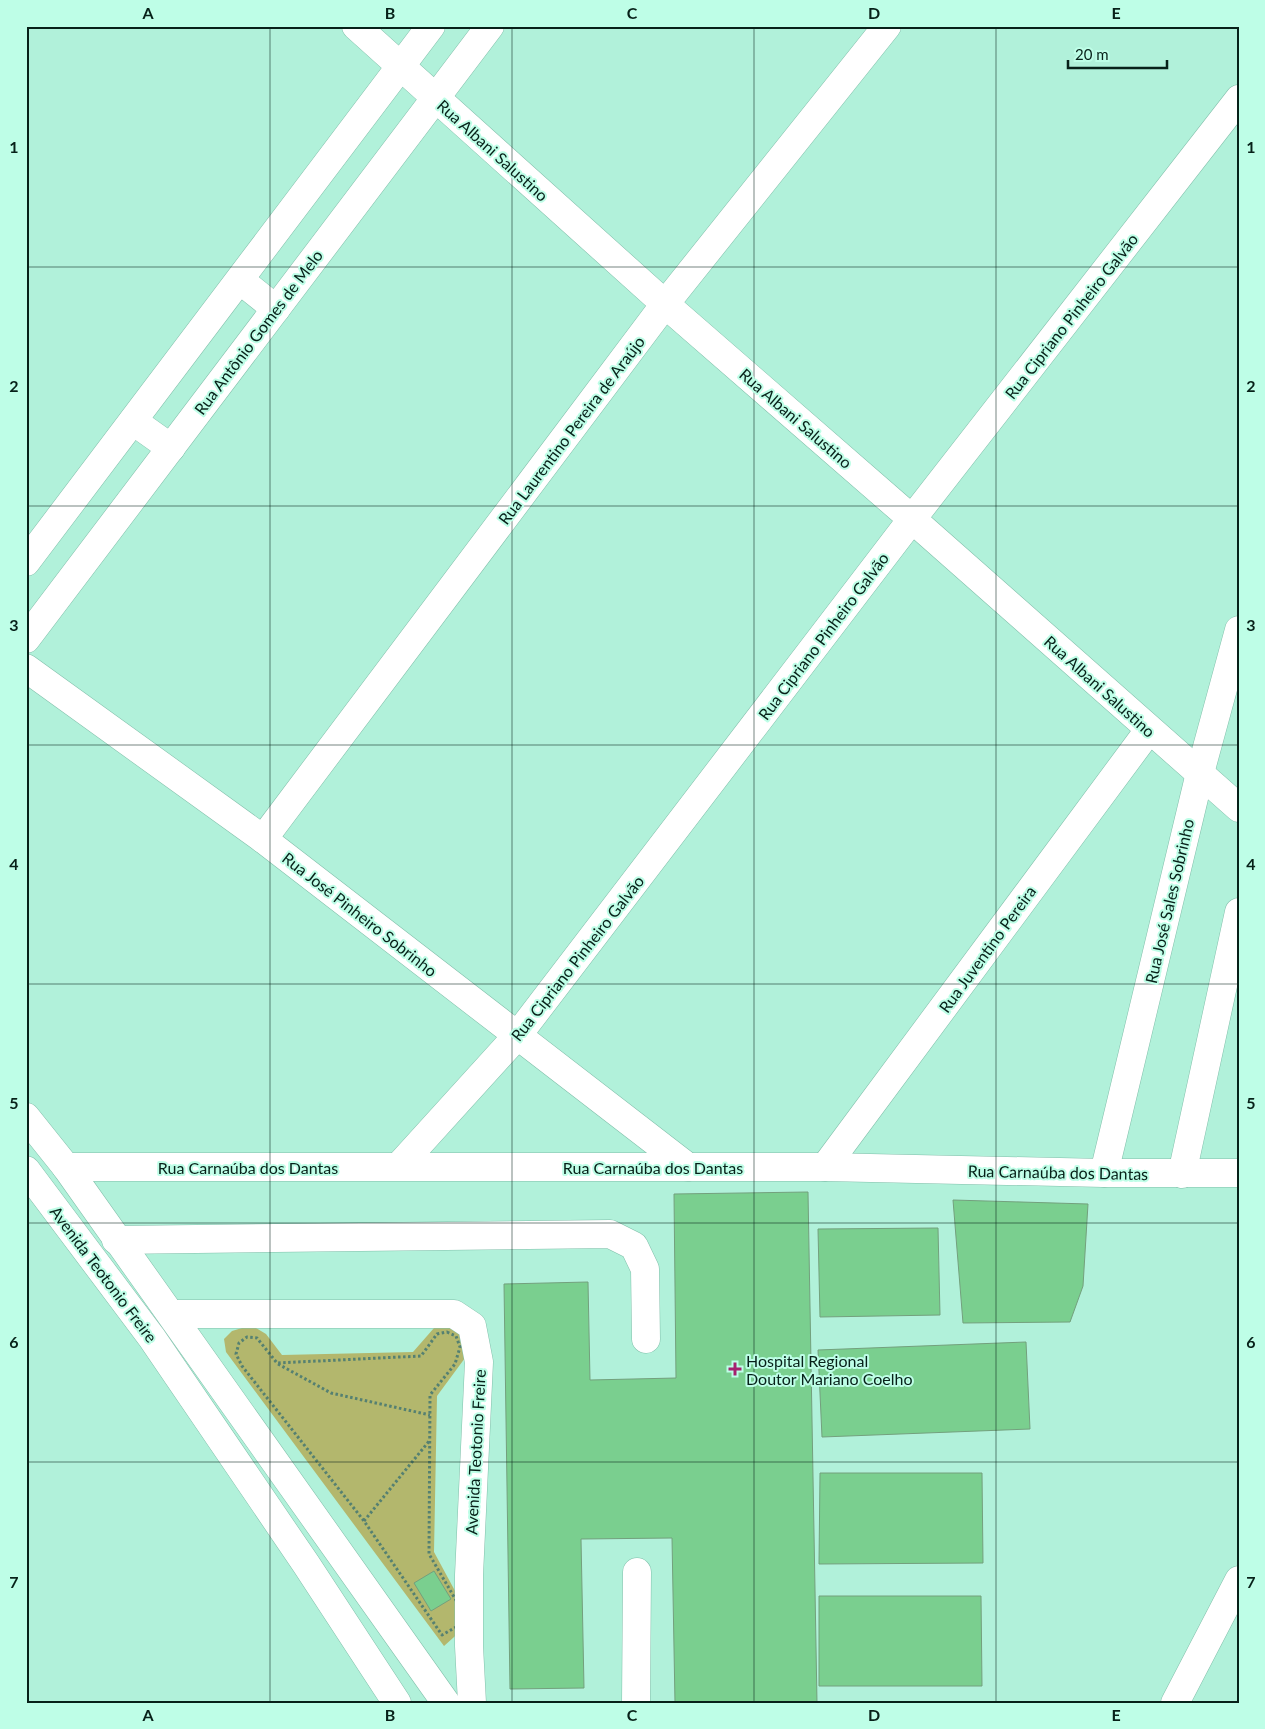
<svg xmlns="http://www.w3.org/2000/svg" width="1265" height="1729" font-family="Lato,sans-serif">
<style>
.green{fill:#b3b76d}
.building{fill:#7acf8f;stroke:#73a07d}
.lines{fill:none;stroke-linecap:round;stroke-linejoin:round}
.minor-casing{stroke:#81bfaa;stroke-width:29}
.major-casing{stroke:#81bfaa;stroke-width:29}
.path{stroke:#558071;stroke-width:3;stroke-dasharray:2.5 2.5;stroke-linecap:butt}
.minor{stroke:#fff;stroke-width:28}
.major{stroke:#fff;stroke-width:28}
.grid{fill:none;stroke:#072119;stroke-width:1;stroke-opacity:0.55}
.poi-dot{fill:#a5216e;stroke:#befee7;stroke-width:2}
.labels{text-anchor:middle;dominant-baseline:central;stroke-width:4;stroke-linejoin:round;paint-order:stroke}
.street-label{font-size:16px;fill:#072119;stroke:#befee7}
.poi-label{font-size:16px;fill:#072119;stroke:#befee7;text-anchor:start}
.neatline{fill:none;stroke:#072119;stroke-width:2}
.grid-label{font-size:16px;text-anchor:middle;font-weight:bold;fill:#072119}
</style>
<rect width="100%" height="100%" fill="#b1f1da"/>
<path class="green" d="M 447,1326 L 463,1335 L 465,1358 L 437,1396 L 434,1552 L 461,1602 L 463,1629 L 444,1646 L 226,1352 L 224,1339 L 232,1331 L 242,1328 L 256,1328 L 266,1334 L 282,1355 L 413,1352 L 434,1328 Z"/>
<g class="building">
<path d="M 808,1192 L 817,1703 L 675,1703 L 672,1538 L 581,1539 L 584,1688 L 510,1689 L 504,1284 L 588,1282 L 590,1380 L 676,1378 L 674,1194 Z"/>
<path d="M 953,1200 L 1088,1204 L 1083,1286 L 1070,1322 L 963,1323 Z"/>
<path d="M 938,1228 L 940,1315 L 820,1317 L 818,1229 Z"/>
<path d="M 1026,1342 L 1030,1429 L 822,1437 L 818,1350 Z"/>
<path d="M 820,1473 L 982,1473 L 983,1563 L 819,1564 Z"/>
<path d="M 434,1571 L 451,1599 L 431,1611 L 414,1583 Z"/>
<path d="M 819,1596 L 981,1596 L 982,1686 L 819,1686 Z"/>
</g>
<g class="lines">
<g class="minor-casing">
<g id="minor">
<path d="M 356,26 L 665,304 L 912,519 L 1239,808"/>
<path d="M 240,280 L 276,309"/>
<path d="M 133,421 L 171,448"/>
<path d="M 26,562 L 431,26"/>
<path d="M 26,639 L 490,26"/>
<path d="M 26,668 L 263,839 L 688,1167"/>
<path d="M 263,839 L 665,304 L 887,26"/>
<path d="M 399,1166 L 517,1036 L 912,519 L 1239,99"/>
<path d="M 66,1167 L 825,1167 L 1104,1173 L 1239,1173"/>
<path d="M 825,1167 L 1149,730"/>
<path d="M 1104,1173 L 1200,773 L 1239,630"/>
<path d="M 1182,1174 L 1239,912"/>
<path d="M 116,1240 L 610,1234 L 634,1246 L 645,1269 L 646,1339"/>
<path d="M 171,1314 L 454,1314 L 472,1326 L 479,1362 L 469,1575 L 469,1646 L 472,1703"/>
<path d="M 636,1703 L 637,1572"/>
<path d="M 1175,1703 L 1239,1580"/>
</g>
</g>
<g class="major-casing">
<g id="major">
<path d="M 26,1117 L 66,1167 L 446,1703"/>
<path d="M 26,1170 L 152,1338 L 306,1564 L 397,1703"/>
</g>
</g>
<g class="path">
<path d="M 447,1332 L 456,1336 L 460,1347 L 455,1364 L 430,1395 L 429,1554 L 457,1602 L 460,1614 L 458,1626 L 442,1635 L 364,1521 L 242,1366 L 236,1354 L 239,1343 L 247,1337 L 257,1338 L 277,1363 L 421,1356 L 437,1334 Z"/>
<path d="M 278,1364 L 331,1393 L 430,1415"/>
<path d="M 364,1521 L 430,1440"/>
</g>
<use href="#minor" class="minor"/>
<use href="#major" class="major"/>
</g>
<path class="grid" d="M 270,26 L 270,1703M 512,26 L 512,1703M 754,26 L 754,1703M 996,26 L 996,1703M 26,267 L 1239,267M 26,506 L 1239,506M 26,745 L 1239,745M 26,984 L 1239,984M 26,1223 L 1239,1223M 26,1462 L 1239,1462"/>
<path class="poi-dot" d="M732.5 1361.5h5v5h5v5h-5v5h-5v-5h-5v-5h5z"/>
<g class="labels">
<g class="street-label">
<text transform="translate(493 150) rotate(42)">Rua Albani Salustino</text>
<text transform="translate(1071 316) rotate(-52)">Rua Cipriano Pinheiro Galvão</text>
<text transform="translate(258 332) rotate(-53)">Rua Antônio Gomes de Melo</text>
<text transform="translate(796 418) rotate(41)">Rua Albani Salustino</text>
<text transform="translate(571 430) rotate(-53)">Rua Laurentino Pereira de Araújo</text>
<text transform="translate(823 636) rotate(-53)">Rua Cipriano Pinheiro Galvão</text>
<text transform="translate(1100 686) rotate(42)">Rua Albani Salustino</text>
<text transform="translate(1169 901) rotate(-77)">Rua José Sales Sobrinho</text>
<text transform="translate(360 914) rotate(38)">Rua José Pinheiro Sobrinho</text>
<text transform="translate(987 949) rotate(-54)">Rua Juventino Pereira</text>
<text transform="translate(577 958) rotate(-52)">Rua Cipriano Pinheiro Galvão</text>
<text x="248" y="1167">Rua Carnaúba dos Dantas</text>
<text x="653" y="1167">Rua Carnaúba dos Dantas</text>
<text transform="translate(1058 1172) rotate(1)">Rua Carnaúba dos Dantas</text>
<text transform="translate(104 1274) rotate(53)">Avenida Teotonio Freire</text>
<text transform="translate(475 1452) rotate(-87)">Avenida Teotonio Freire</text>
</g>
<g class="poi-label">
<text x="746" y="1360">Hospital Regional<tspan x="746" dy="18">Doutor Mariano Coelho</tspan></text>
</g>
</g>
<rect width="1265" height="1729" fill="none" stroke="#befee7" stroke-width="55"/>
<path d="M1068 60v8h99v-8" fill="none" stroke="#072119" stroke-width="2.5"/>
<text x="1075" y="60" font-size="15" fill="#072119" stroke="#befee7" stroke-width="4" paint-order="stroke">20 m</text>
<rect x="28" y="28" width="1210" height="1674" class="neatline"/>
<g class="grid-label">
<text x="148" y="19">A</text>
<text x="390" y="19">B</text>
<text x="632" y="19">C</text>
<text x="874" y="19">D</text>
<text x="1116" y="19">E</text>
<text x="14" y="153">1</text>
<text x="1251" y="153">1</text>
<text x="14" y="392">2</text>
<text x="1251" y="392">2</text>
<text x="14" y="631">3</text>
<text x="1251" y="631">3</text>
<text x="14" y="870">4</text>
<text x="1251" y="870">4</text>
<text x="14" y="1109">5</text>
<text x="1251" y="1109">5</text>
<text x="14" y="1348">6</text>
<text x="1251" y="1348">6</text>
<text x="14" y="1588">7</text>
<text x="1251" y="1588">7</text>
<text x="148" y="1721">A</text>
<text x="390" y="1721">B</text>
<text x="632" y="1721">C</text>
<text x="874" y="1721">D</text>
<text x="1116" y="1721">E</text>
</g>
</svg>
